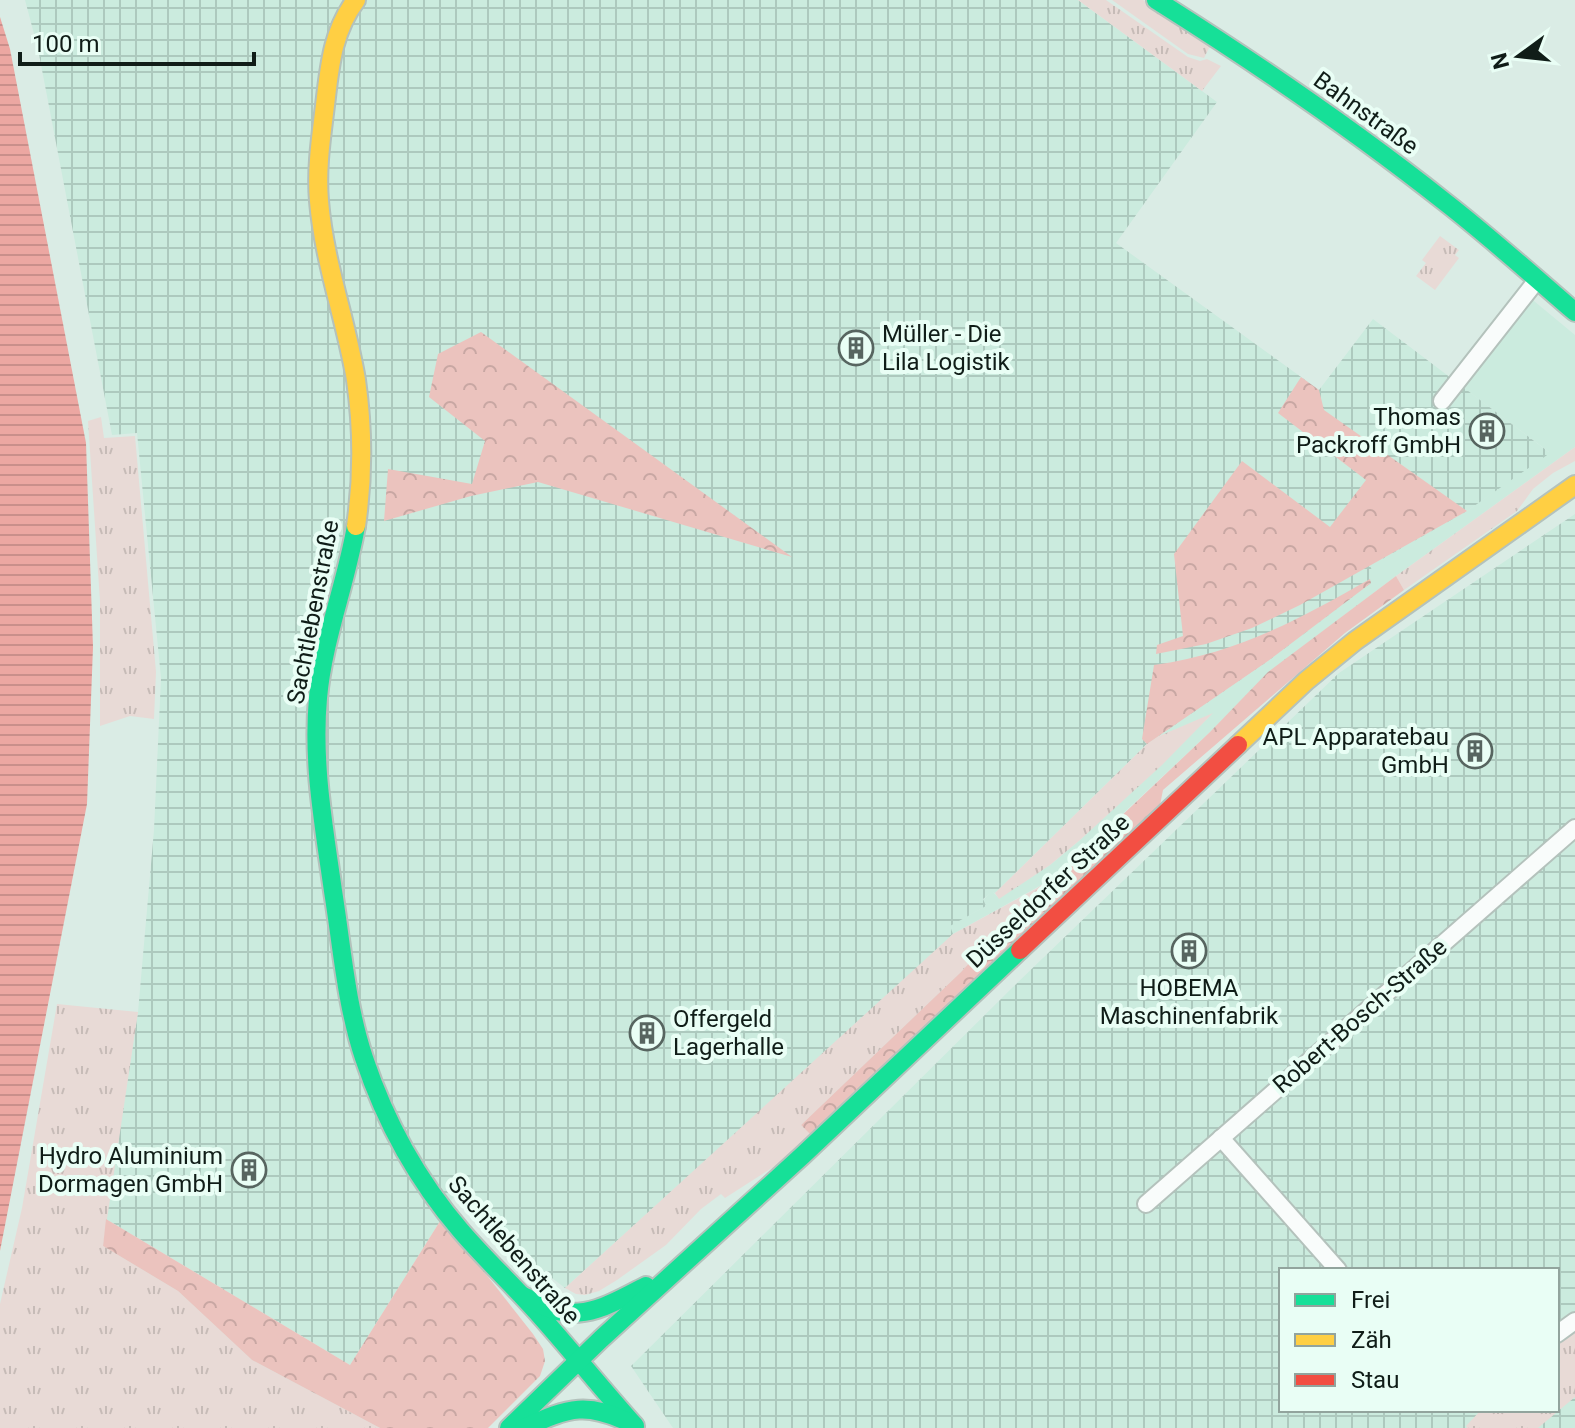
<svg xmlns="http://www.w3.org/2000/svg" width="1575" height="1428" font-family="Roboto,sans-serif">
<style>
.built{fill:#cbebde}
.industrial{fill:url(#industrial-grid);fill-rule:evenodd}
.grass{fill:url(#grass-tufts)}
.forest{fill:url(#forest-crowns)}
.water{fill:url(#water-rules)}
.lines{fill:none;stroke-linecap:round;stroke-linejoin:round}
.street-casing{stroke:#b4c2bc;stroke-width:20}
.fast-casing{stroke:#b4c2bc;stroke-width:22}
.slow-casing{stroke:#b4c2bc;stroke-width:22}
.jam-casing{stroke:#b4c2bc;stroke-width:22}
.street{stroke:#f9fcfb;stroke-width:16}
.fast{stroke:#16e098;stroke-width:18}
.slow{stroke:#ffcf43;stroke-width:18}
.jam{stroke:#f24e42;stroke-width:18}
.labels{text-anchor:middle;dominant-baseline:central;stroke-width:8;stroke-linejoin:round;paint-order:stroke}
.street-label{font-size:24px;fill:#101d18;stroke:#e9fef5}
.poi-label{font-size:24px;fill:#101d18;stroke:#e9fef5;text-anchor:end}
</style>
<defs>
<pattern id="industrial-grid" width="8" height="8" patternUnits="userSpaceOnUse" patternTransform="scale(2)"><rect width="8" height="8" fill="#cbebde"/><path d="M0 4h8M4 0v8" fill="none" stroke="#adc9be"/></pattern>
<pattern id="grass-tufts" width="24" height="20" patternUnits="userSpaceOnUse" patternTransform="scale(2)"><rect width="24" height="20" fill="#e8dad6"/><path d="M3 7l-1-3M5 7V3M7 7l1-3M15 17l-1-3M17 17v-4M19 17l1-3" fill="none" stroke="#c6bbb7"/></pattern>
<pattern id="forest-crowns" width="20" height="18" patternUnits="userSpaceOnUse" patternTransform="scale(2)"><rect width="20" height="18" fill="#ebc3be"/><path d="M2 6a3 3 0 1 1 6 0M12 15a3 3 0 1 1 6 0" fill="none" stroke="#c8a7a3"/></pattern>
<pattern id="water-rules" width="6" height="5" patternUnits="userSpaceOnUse" patternTransform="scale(2)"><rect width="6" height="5" fill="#eca7a2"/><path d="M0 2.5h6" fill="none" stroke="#c98f8b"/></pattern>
</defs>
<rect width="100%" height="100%" fill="#daece5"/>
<path class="built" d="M 1522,291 L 1575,335 L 1575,447 L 1396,576 L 1269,672 L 1210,732 L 1054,878 L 953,934 L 949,926 L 986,906 L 983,900 L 992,891 L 999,898 L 1050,865 L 1080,840 L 1211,715 L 1157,737 L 1268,661 L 1370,579 L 1369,566 L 1467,511 L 1549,452 L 1452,379 Z"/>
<g class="industrial">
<path d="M 25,0 L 1078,0 L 1217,102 L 1116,243 L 1319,390 L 1373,319 L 1550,453 L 1467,511 L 1370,566 L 1375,576 L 1370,579 L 1371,583 L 1268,661 L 1147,744 L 995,893 L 992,892 L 983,899 L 986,906 L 950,926 L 953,934 L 932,955 L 565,1288 L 501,1239 L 456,1192 L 442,1218 L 350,1365 L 106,1219 L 138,1012 L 154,830 L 161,678 L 137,433 L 112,435 L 38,49 Z"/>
<path d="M 1575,514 L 1575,1428 L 673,1428 L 631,1366 L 1013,987 L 1339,673 ZM 1281,1270 L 1557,1270 L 1557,1410 L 1281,1410 Z"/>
</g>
<g class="grass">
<path d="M 1078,0 L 1106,0 L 1188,57 L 1200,61 L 1207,59 L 1221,66 L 1202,91 Z"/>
<path d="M 1112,0 L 1143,0 L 1210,46 L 1204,58 L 1188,54 Z"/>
<path d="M 1440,236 L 1459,250 L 1455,255 L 1459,258 L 1435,290 L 1416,276 L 1426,263 L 1422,260 Z"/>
<path d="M 101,417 L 104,438 L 135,436 L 156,672 L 154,719 L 130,716 L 100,726 L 100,601 L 88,421 Z"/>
<path d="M 1575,447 L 1575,461 L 1553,473 L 1533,489 L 1517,511 L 1404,590 L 1396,576 Z"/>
<path d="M 1213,713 L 1162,765 L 1080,840 L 1050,865 L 999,899 L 995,893 L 1147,744 L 1157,737 Z"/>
<path d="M 1039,887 L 961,972 L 801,1125 L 810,1134 L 784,1160 L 725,1198 L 721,1194 L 701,1209 L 666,1245 L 617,1280 L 599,1291 L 585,1295 L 576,1294 L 565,1288 L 953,934 Z"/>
<path d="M 57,1004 L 138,1012 L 103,1246 L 178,1291 L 252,1360 L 380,1428 L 0,1428 L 0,1304 L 22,1208 Z"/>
<path d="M 1575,1330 L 1575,1397 L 1538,1428 L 1467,1428 L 1466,1426 L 1481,1410 L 1557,1410 L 1557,1343 Z"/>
</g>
<g class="forest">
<path d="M 481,332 L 792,557 L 538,482 L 471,496 L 384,521 L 388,469 L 472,484 L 485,441 L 429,397 L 438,354 Z"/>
<path d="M 1301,377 L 1319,390 L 1324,410 L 1467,511 L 1300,605 L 1252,628 L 1206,644 L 1156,654 L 1157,645 L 1183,636 L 1174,554 L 1242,461 L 1330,527 L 1366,480 L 1278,413 Z"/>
<path d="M 1396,576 L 1404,590 L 1345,633 L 1163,790 L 1160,805 L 810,1134 L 801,1125 L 961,972 L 1039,887 L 1077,858 L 1210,732 L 1268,672 Z"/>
<path d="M 1370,579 L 1371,583 L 1268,661 L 1147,744 L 1142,739 L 1154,665 C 1238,653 1298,620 1370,579 Z"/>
<path d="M 442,1218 L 533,1334 L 543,1349 L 545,1361 L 540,1376 L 488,1428 L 380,1428 L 252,1360 L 178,1291 L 103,1246 L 106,1219 L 350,1365 Z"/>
</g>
<path class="water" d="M 0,17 L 10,49 L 86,443 L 93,647 L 87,804 L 0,1251 Z"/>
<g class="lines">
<g class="street-casing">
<g id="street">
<path d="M 1442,401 L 1537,280"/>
<path d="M 1221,1138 L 1338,1270"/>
<path d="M 1146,1204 L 1575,828"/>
<path d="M 1557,1334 L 1575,1321"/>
</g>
</g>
<g class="fast-casing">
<g id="fast">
<path d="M 1156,0 C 1256,63 1353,129 1445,202 C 1490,237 1532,275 1575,312"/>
<path d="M 356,526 C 346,584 323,640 318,698 C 312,763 324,827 333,891 C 342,947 346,1004 364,1058 C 385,1121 418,1181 461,1231 C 485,1259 512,1284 536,1311 C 570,1349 601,1388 635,1426"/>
<path d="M 523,1296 C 534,1301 545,1308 557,1311 C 590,1319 618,1300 646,1286"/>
<path d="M 509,1428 L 601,1339 L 803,1155 L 1020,950"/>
<path d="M 524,1428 C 570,1407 587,1401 634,1425"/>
</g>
</g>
<g class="slow-casing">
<g id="slow">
<path d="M 356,526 C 363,478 363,429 356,380 C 346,320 324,262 319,201 C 316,166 322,132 326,97 C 330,62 334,29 356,0"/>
<path d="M 1238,745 L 1306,681 L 1355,641 L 1575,485"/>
</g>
</g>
<g class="jam-casing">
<path id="jam" d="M 1020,950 L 1238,745"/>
</g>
<use href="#street" class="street"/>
<use href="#fast" class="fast"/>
<use href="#slow" class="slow"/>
<use href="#jam" class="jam"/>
</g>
<defs>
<g id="building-ring" transform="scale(1.8)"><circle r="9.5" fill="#e9fef5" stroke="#576560" stroke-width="1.5"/><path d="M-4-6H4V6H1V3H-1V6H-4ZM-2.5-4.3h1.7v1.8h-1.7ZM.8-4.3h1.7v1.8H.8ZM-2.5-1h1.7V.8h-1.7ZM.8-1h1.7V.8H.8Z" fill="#576560"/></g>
</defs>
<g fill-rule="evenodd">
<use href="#building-ring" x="856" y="348"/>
<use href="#building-ring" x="1487" y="431"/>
<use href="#building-ring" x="1475" y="751"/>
<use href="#building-ring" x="1189" y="951"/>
<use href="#building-ring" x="647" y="1033"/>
<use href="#building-ring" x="249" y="1170"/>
</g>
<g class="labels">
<g class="street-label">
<text transform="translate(1366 113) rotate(36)">Bahnstraße</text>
<text transform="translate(313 612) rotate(-79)">Sachtlebenstraße</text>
<text transform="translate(1048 891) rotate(-43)">Düsseldorfer Straße</text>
<text transform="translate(1360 1016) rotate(-41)">Robert-Bosch-Straße</text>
<text transform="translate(514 1250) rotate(49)">Sachtlebenstraße</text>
</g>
<g class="poi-label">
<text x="882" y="334" text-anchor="start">Müller - Die<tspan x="882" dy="28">Lila Logistik</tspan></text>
<text x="1461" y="417">Thomas<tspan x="1461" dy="28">Packroff GmbH</tspan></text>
<text x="1449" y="737">APL Apparatebau<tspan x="1449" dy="28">GmbH</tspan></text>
<text x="1189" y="988" text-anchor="middle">HOBEMA<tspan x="1189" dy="28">Maschinenfabrik</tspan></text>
<text x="673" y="1019" text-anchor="start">Offergeld<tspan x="673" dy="28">Lagerhalle</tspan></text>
<text x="223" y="1156">Hydro Aluminium<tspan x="223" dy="28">Dormagen GmbH</tspan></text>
</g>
</g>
<rect x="1279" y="1268" width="280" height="144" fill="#e9fef5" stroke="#92a49d" stroke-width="2"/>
<rect x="1295" y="1294" width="40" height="12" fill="#16e098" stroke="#92a49d" stroke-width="2"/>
<text x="1351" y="1308" font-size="24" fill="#101d18">Frei</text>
<rect x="1295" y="1334" width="40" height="12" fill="#ffcf43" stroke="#92a49d" stroke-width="2"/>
<text x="1351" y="1348" font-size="24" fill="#101d18">Zäh</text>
<rect x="1295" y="1374" width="40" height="12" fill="#f24e42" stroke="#92a49d" stroke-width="2"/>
<text x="1351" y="1388" font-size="24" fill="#101d18">Stau</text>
<g transform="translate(1519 56) rotate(255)" stroke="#e9fef5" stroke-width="6" paint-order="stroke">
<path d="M0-6L14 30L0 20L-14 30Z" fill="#101d18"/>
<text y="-12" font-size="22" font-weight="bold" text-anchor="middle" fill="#101d18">N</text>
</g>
<path d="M20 52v12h234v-12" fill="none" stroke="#101d18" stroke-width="4"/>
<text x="32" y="52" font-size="24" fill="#101d18" stroke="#e9fef5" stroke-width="6" paint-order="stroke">100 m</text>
</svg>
